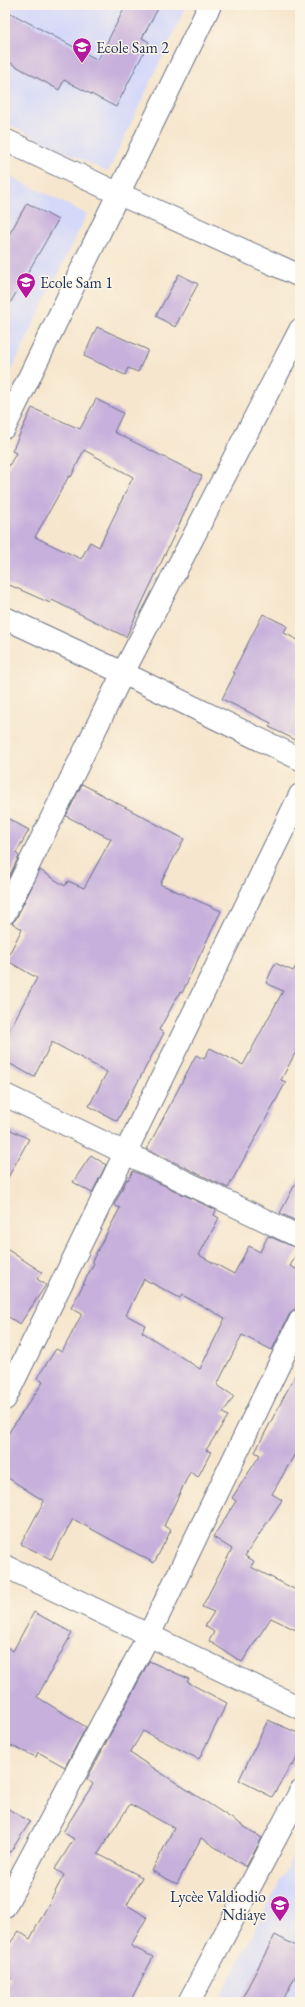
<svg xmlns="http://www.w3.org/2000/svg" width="305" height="2007" font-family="'EB Garamond',serif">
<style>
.built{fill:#d4d8f9}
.building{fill:#c7b0dc;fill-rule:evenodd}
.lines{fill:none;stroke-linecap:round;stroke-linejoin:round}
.street-casing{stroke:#686f85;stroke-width:24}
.street{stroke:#fff;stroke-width:22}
.labels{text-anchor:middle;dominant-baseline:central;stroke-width:3;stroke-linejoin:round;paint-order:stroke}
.poi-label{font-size:16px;fill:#1b2f5e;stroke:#fcf5e5;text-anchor:start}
</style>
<rect width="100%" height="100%" fill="#fcf5e5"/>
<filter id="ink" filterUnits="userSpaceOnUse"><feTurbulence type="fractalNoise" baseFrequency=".025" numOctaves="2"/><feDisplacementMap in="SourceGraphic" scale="8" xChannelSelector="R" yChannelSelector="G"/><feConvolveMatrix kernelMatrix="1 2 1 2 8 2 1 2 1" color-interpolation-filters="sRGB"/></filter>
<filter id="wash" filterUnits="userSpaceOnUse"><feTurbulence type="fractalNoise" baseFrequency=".012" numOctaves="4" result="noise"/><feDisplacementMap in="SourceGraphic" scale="16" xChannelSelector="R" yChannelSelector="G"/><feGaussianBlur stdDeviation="0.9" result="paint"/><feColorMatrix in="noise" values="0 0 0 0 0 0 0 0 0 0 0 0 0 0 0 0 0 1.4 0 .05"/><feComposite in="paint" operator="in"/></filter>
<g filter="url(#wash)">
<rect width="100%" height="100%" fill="#f6e6cd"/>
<g class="built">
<path d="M 5,5 L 187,5 L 108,172 L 5,123 Z"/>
<path d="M 5,174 L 87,214 L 5,384 Z"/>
<path d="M 300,1842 L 300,2002 L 218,2002 Z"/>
</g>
<g id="blocks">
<g class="building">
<path d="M 126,5 L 160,5 L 142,38 L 149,42 L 116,107 L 64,80 L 59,90 L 5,60 L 5,10 L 98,60 Z"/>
<path d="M 27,203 L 58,220 L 5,312 L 5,242 Z"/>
<path d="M 179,274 L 198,284 L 175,327 L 156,316 Z"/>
<path d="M 97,327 L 148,350 L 138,372 L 128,368 L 125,375 L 84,356 Z"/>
<path d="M 96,399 L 123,413 L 114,432 L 202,476 L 126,637 L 52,600 L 50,603 L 5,583 L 5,473 L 16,453 L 12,451 L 32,408 L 80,429 ZM 84,450 L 133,477 L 99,547 L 90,542 L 81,559 L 35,537 L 69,476 L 71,477 Z"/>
<path d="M 263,614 L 287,626 L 284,633 L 300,641 L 300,742 L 269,727 L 271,723 L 222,699 L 235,673 L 233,672 Z"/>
<path d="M 82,784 L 184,839 L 160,884 L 221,911 L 182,993 L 180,992 L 159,1030 L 164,1033 L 117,1121 L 89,1106 L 107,1072 L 52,1042 L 34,1077 L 5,1061 L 5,1038 L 37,978 L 6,960 L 22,929 L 12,923 L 16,919 L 40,870 L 65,886 L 68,881 L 84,888 L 111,839 L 66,816 Z"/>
<path d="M 5,817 L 29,830 L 16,853 L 19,856 L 5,885 Z"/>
<path d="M 300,959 L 300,1044 L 281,1080 L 286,1082 L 228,1188 L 147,1149 L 196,1055 L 204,1059 L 210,1048 L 243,1065 L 283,991 L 266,983 L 275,963 L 293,971 Z"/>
<path d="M 5,1127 L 29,1139 L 5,1183 Z"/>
<path d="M 91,1155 L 106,1165 L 92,1193 L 73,1182 Z"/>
<path d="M 133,1171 L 216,1210 L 214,1215 L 219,1218 L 199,1255 L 234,1274 L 249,1246 L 260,1252 L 268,1236 L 299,1249 L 290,1266 L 300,1271 L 300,1309 L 293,1310 L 289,1315 L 272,1350 L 242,1335 L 217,1385 L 234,1396 L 223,1413 L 228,1416 L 206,1450 L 211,1452 L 198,1477 L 190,1472 L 164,1526 L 171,1530 L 154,1563 L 73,1519 L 51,1559 L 21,1544 L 44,1501 L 5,1476 L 5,1438 L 43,1382 L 37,1378 L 56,1349 L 62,1352 L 82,1314 L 71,1308 L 94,1263 L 92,1261 L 120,1208 L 114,1205 L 127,1179 L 128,1180 ZM 144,1279 L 180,1298 L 182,1295 L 225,1318 L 200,1369 L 142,1332 L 145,1325 L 126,1315 Z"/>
<path d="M 300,1175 L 300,1223 L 280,1213 Z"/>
<path d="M 5,1248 L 42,1272 L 37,1279 L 46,1285 L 20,1324 L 5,1315 Z"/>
<path d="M 300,1366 L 300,1445 L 272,1494 L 282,1500 L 245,1556 L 254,1561 L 251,1567 L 300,1592 L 300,1632 L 271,1618 L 242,1662 L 209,1641 L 214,1632 L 205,1626 L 214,1612 L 202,1607 L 232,1549 L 213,1537 L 236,1501 L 232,1498 L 260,1455 L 255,1452 Z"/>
<path d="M 34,1612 L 72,1633 L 37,1697 L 86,1727 L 65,1767 L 38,1752 L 36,1757 L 5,1743 L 5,1646 L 13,1651 Z"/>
<path d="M 149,1661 L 189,1679 L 187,1682 L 227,1703 L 199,1759 L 143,1731 L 130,1753 L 262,1838 L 246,1867 L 201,1838 L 177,1884 L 152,1871 L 174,1828 L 130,1804 L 98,1854 L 142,1877 L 127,1905 L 147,1917 L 131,1946 L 153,1957 L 130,2002 L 5,2002 L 5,1987 L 11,1978 L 5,1973 L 5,1950 L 19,1931 L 30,1939 L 64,1875 L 55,1869 L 74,1839 L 63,1832 L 93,1784 L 87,1779 Z"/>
<path d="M 268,1720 L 300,1734 L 300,1750 L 293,1766 L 291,1765 L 272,1797 L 239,1780 Z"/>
<path d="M 5,1807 L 30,1822 L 5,1860 Z"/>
<path d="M 275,1935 L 300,1948 L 300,1967 L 282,2002 L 240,2002 Z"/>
</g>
</g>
</g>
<g filter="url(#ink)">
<use href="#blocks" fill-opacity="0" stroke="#686f85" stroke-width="1"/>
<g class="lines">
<g class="street-casing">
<g id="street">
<path d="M 5,140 L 117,193 L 300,276"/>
<path d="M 5,427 L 210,5"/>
<path d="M 5,618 L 123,673 L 300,759"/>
<path d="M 5,913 L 123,673 L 300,330"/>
<path d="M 5,1095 L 300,1237"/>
<path d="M 5,1399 L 300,795"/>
<path d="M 5,1566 L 300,1708"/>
<path d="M 5,1906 L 149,1635 L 300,1321"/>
<path d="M 189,2002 L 300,1792"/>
</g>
</g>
<use href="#street" class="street"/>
</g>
</g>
<defs>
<g id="school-pin" transform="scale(1)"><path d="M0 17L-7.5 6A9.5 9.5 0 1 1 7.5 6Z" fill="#b5179e" stroke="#fcf5e5"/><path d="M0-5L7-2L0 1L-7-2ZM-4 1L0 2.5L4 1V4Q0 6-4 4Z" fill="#fff"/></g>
</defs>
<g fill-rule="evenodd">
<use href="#school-pin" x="82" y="47"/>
<use href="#school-pin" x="26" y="282"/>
<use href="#school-pin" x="280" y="1905"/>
</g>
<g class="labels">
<g class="poi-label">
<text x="96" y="47">Ecole Sam 2</text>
<text x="40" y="282">Ecole Sam 1</text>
<text x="266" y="1896" text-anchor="end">Lycèe Valdiodio<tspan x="266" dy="18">Ndiaye</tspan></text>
</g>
</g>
<rect width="305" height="2007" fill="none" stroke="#fcf5e5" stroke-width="20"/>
</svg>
